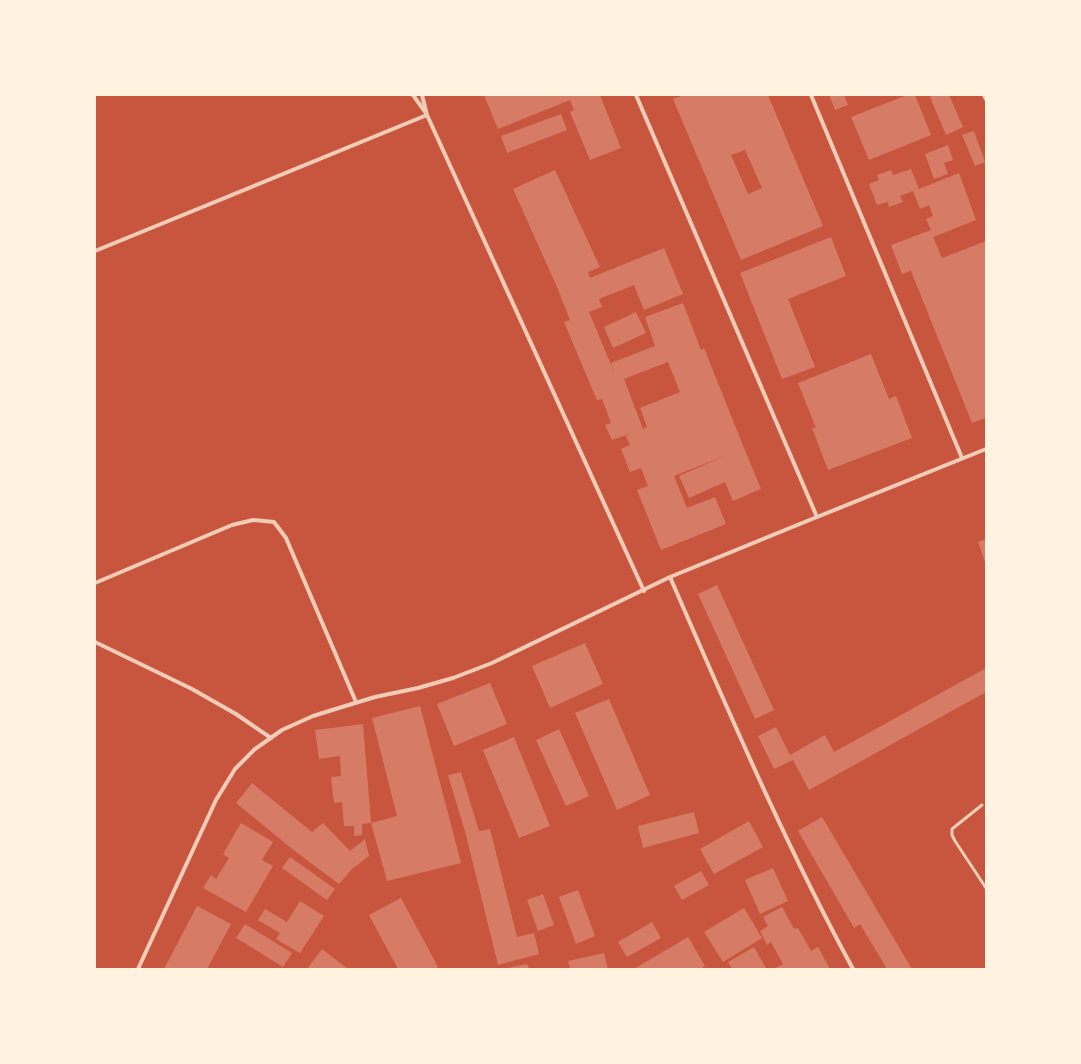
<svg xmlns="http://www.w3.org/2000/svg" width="1081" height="1064" font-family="Poppins,sans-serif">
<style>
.building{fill:#d67c66;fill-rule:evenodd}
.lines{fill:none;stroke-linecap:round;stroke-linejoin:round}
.service{stroke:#f1ccb7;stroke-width:3}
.minor{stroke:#f1ccb7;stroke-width:4}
</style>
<rect width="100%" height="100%" fill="#c8553d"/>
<g class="building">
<path d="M 484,95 L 600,95 L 621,148 L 590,160 L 570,112 L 574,110 L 570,100 L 498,129 Z"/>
<path d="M 684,95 L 768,95 L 823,226 L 741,260 L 673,99 ZM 745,150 L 762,188 L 748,194 L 731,155 Z"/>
<path d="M 829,95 L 844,95 L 848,105 L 835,110 Z"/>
<path d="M 907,95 L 915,95 L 931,135 L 869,160 L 851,117 Z"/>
<path d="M 933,95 L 949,95 L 963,127 L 946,135 L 930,97 Z"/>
<path d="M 561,114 L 567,130 L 507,153 L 501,136 Z"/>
<path d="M 974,131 L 985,162 L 975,166 L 962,135 Z"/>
<path d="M 948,145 L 953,160 L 944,163 L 948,174 L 934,179 L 925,154 Z"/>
<path d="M 911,169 L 919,189 L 959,173 L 976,220 L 933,237 L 942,258 L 986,241 L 986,418 L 972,423 L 911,271 L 916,269 L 902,274 L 891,245 L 931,230 L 926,219 L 933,216 L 929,205 L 920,209 L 913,191 L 900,196 L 903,202 L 889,207 L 888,202 L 877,205 L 869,184 L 879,180 L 877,175 L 891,170 L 893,175 Z"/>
<path d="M 555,170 L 600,267 L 588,272 L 590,278 L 664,248 L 683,294 L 644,310 L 634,285 L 599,299 L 602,307 L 589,312 L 614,372 L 611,363 L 655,346 L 645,317 L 683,303 L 701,350 L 704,348 L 744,448 L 761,489 L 733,501 L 725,482 L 689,498 L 679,476 L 727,455 L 674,476 L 687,508 L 715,497 L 726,524 L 661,550 L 637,490 L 648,486 L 641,468 L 630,472 L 621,449 L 630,445 L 626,436 L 632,433 L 612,440 L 605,425 L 611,423 L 602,399 L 597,400 L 593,391 L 564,322 L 570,320 L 557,287 L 513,189 ZM 668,362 L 680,392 L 640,408 L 647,427 L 643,429 L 624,379 Z"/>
<path d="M 831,237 L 846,276 L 788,299 L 815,367 L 782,379 L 740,273 Z"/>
<path d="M 636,312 L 646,333 L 613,348 L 604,327 Z"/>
<path d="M 871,354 L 889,399 L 896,396 L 912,438 L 828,470 L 812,428 L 816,428 L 798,383 Z"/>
<path d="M 986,539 L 986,565 L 978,542 Z"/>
<path d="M 717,585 L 774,710 L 755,719 L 698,594 Z"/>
<path d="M 585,643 L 603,684 L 550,708 L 532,666 Z"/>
<path d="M 986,668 L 986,692 L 809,790 L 793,760 L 774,769 L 758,736 L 776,727 L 790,755 L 825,735 L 834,752 Z"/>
<path d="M 490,683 L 507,724 L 454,746 L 437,704 Z"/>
<path d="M 609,699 L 650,795 L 617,810 L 575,713 Z"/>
<path d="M 420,706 L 461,863 L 387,881 L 371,823 L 362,824 L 362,835 L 354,836 L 354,826 L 344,826 L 342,802 L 334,803 L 331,777 L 341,776 L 340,756 L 319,759 L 315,730 L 363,724 L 371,823 L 397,816 L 372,718 Z"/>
<path d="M 559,729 L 589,796 L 566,806 L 536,740 Z"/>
<path d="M 514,737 L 550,826 L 519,838 L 483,750 Z"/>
<path d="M 461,772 L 479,831 L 490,829 L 517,937 L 534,933 L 539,954 L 498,965 L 466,835 L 448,775 Z"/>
<path d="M 252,783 L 312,832 L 323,823 L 350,851 L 365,839 L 369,856 L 352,869 L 339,884 L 296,852 L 236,803 Z"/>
<path d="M 694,812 L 699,833 L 643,848 L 638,826 Z"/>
<path d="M 822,817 L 912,969 L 887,969 L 860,924 L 854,928 L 798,831 Z"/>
<path d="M 749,821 L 763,847 L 714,874 L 700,849 Z"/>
<path d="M 241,823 L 273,842 L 262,860 L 273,866 L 246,912 L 203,888 L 211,875 L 216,879 L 229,858 L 223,854 Z"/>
<path d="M 290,857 L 335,889 L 327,900 L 282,868 Z"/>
<path d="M 773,868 L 788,901 L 760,914 L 745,880 Z"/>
<path d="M 701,871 L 709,885 L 682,900 L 674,886 Z"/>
<path d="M 578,890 L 595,936 L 576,944 L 559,897 Z"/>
<path d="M 543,894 L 554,925 L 538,931 L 527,900 Z"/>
<path d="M 401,898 L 438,967 L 435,969 L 398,969 L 369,915 Z"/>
<path d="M 300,901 L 324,916 L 300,953 L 276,939 L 280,933 L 258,920 L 265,909 L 287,922 Z"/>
<path d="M 197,906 L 231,924 L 207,969 L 164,969 Z"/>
<path d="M 782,907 L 794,929 L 798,928 L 811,951 L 818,947 L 830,969 L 774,969 L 783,964 L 771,942 L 767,945 L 760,931 L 768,926 L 763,917 Z"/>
<path d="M 744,908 L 762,938 L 723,962 L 704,932 Z"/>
<path d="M 652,922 L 661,938 L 627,957 L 618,942 Z"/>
<path d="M 245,924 L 292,953 L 283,967 L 236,938 Z"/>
<path d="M 688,937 L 705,966 L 700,969 L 634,969 Z"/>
<path d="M 754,947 L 766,968 L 732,969 L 728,962 Z"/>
<path d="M 322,949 L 348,969 L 307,969 Z"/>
<path d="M 604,953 L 608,969 L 570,969 L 568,961 Z"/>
<path d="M 527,964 L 529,969 L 508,969 L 508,968 Z"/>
</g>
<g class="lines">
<path class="service" d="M 982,805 L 952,829 L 952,835 L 955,841 L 986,888"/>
<g class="minor">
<path d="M 413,95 L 426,113"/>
<path d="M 422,95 L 427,115 L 644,591"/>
<path d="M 636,95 L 817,517"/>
<path d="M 811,95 L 962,458"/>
<path d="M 984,95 L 986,99"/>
<path d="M 95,251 L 427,115"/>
<path d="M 670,577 C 728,710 784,842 853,969"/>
<path d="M 95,583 L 232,525 L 253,520 L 274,522 L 286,538 L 356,702"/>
<path d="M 95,642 L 192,689 L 236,714 L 271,738"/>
<path d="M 138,969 L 216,800 L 235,769 L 255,749 L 282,730 L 313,716 L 342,707 L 375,697 L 418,688 L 453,678 L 492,663 L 670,577 L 817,517 L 986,449"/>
</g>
</g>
<rect width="1081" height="1064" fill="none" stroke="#fff3e0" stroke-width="192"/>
</svg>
